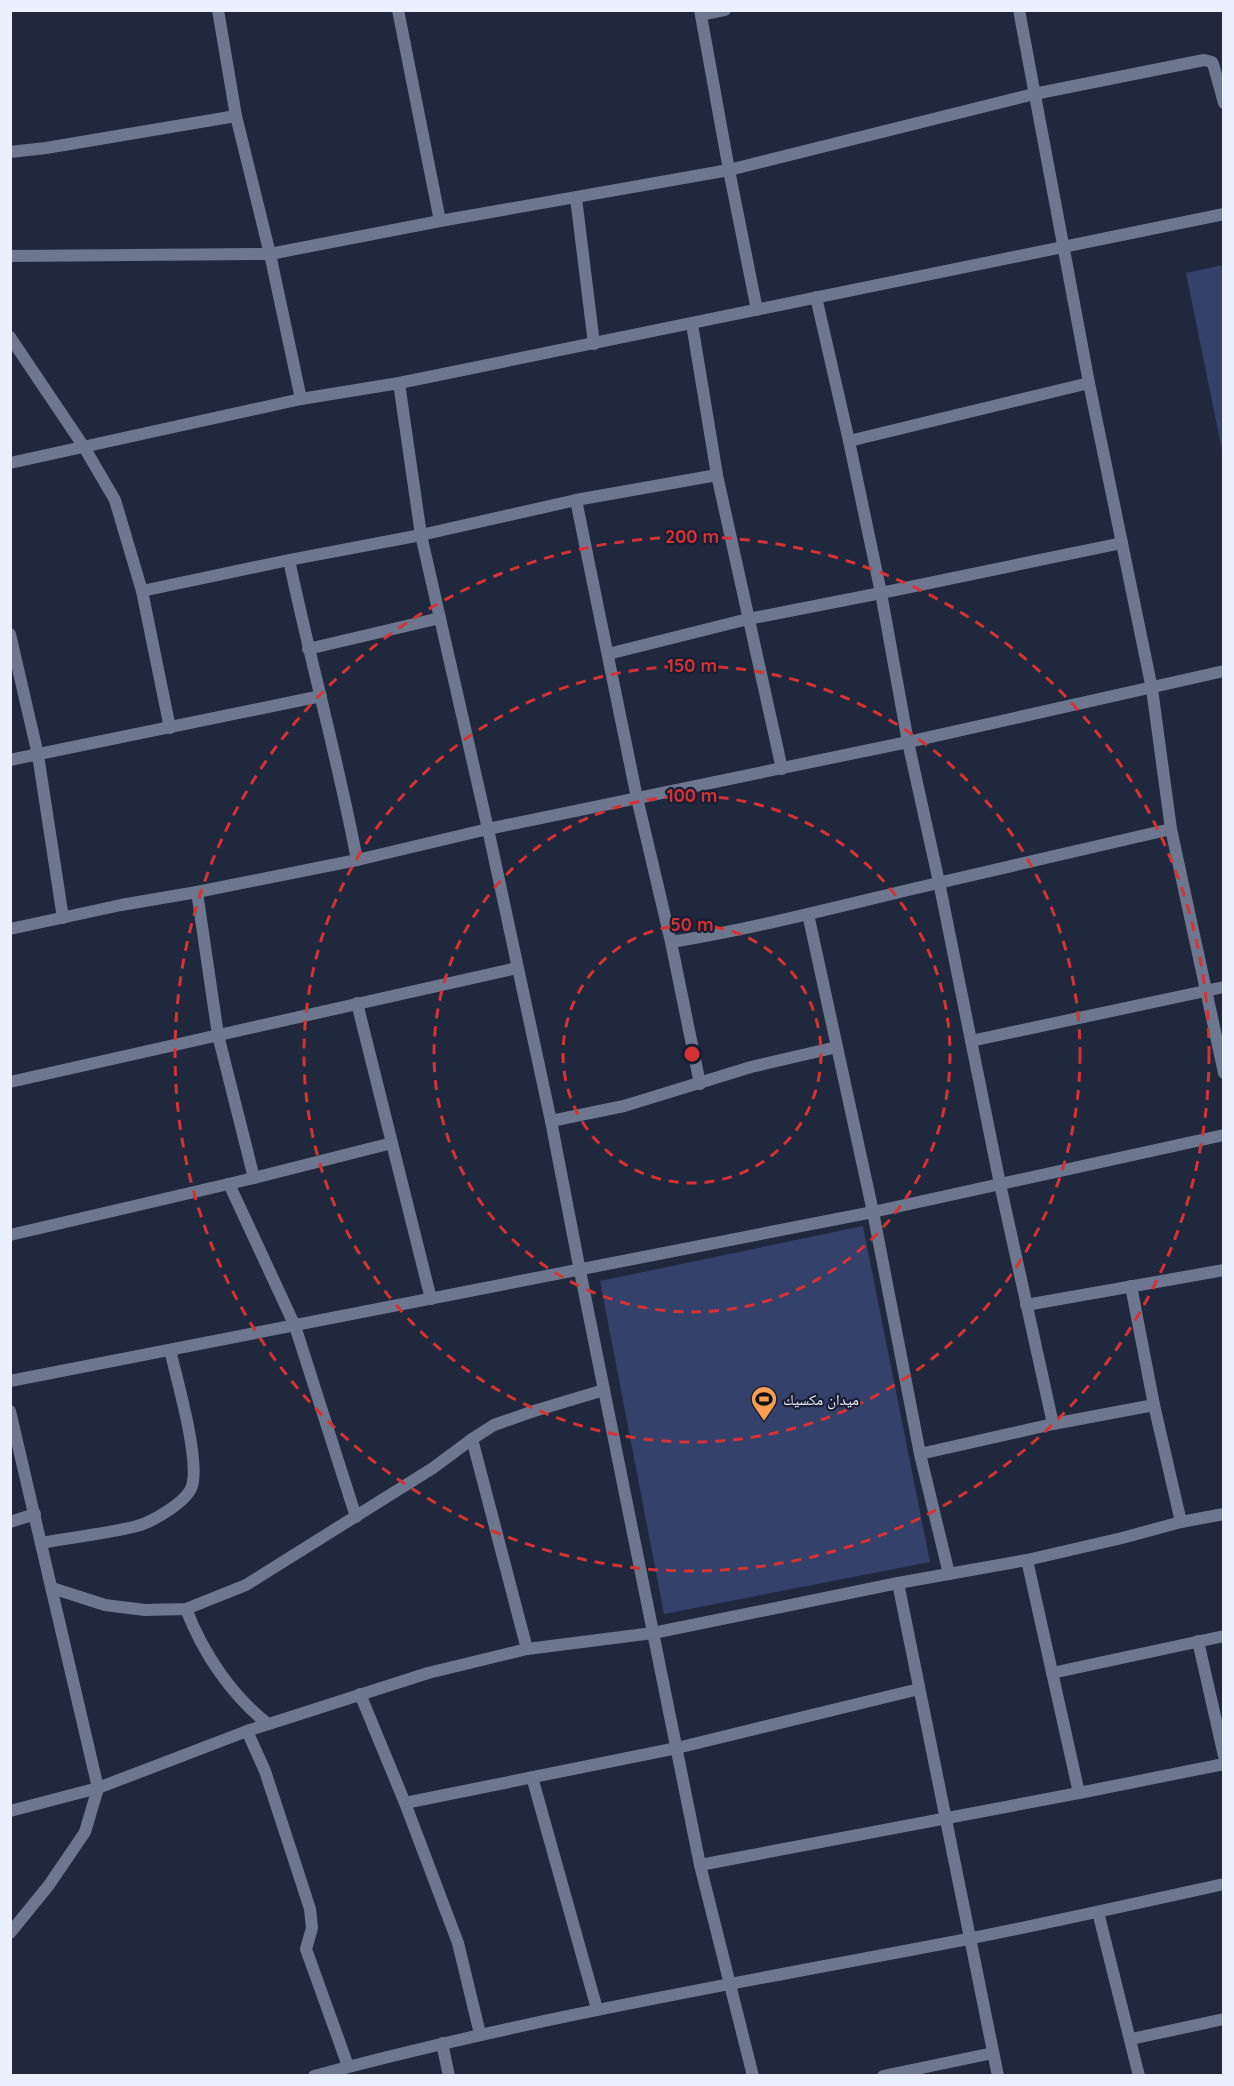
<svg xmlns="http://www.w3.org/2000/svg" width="1234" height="2086" font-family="Quicksand,'Noto Naskh Arabic',sans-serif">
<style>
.green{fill:#33416b}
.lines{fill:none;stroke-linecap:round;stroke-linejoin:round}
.street{stroke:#6d778f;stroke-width:12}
.ring{fill:none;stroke:#d73233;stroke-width:3;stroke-dasharray:10 8}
.labels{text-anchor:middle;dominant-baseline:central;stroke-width:4.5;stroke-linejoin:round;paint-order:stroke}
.poi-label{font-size:15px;fill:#eaf0fe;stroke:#171e33;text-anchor:start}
.centre{fill:#d73233;stroke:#171e33;stroke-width:3}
.ring-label{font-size:18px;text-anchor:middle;font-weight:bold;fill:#d73233;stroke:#171e33;stroke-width:4.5;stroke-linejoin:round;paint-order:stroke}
</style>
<rect width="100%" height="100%" fill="#20283d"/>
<g class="green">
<path d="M 1223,265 L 1224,265 L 1223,455 L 1186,273 Z"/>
<path d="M 863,1226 L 930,1562 L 664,1614 L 600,1281 Z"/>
</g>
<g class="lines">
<g class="street">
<path d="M 218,10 L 236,116 L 270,254 L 301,399"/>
<path d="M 398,10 L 440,221"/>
<path d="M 700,10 L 729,170 L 757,310"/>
<path d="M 1019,10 L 1089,383 L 1152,689 L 1171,829 L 1224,1073"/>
<path d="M 701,15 L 725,10"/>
<path d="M 10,152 L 46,148 L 236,116"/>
<path d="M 576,198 L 594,344"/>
<path d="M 10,256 L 270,254 L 440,221 L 729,170 L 1034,94 L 1204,60 L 1212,62 L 1214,67 L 1224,103"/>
<path d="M 816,297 L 849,441 L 881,593 L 908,742 L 939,882 L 1000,1184 L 1053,1424"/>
<path d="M 692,324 L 717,475 L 782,769"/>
<path d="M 10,337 L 84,447 L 115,500 L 142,591 L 170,728"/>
<path d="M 399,383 L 421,535 L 488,829 L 551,1121 L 580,1271 L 700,1865 L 753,2076"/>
<path d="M 849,441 L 1089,383"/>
<path d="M 10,463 L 301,399 L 399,383 L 1224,214"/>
<path d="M 576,500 L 637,798 L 671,942 L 700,1084"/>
<path d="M 289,560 C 310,660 338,759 357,860"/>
<path d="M 142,591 L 289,560 L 421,535 L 576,500 L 717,475"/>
<path d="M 10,634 L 38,755 L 63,918"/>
<path d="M 308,649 L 440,618"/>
<path d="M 608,654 L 748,619 L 881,593 L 1122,543"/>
<path d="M 10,760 L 321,696"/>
<path d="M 197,892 L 218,1035 L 254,1178"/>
<path d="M 808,914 L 873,1212 L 920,1454 L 949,1574"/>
<path d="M 10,929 L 121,905 L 197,892 L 357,860 L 488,829 L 908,742 L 1224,671"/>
<path d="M 671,942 C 751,929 829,909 908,890 C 996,869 1084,849 1171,829"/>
<path d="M 357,1003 L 431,1299"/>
<path d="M 971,1041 L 1224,987"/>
<path d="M 10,1082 L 517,968"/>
<path d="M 551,1121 L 624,1106 L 751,1067 L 837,1047"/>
<path d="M 229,1184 L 295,1326 L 356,1517"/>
<path d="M 10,1235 L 254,1178 L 392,1143"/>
<path d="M 1131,1286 L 1154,1405 L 1181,1522"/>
<path d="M 1026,1305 L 1224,1270"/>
<path d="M 10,1381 L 873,1212 L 1224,1135"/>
<path d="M 10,1411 L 98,1788 L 85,1832 L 49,1885 L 10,1933"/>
<path d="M 472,1439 L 527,1649"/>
<path d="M 920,1454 L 1053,1424 L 1154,1405"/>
<path d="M 10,1522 L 35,1514"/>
<path d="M 41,1543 C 73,1537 106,1534 137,1526 C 152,1522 187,1502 192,1486 C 200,1459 177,1380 170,1350"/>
<path d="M 1027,1560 L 1079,1793"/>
<path d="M 898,1583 L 998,2076"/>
<path d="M 52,1588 L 105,1605 L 145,1610 L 186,1609 L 246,1585 L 433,1468 L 472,1439 L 494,1425 L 534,1411 L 604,1390"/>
<path d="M 186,1609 C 203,1653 231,1695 268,1724"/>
<path d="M 1198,1641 L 1224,1756"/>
<path d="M 1052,1673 L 1224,1636"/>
<path d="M 360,1694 L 405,1803 L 458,1943 L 480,2034"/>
<path d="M 247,1731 L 265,1771 L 299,1875 L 310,1909 L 312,1928 L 306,1949 L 348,2066"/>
<path d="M 532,1777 L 597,2009"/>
<path d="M 405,1803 L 677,1748 L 919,1689"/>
<path d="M 10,1811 L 98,1788 L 247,1731 L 428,1673 L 527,1649 L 653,1633 L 898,1583 L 1027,1560 L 1122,1538 L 1181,1522 L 1224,1514"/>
<path d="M 700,1865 L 1079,1793 L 1224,1764"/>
<path d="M 1098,1912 L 1139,2076"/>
<path d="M 1131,2039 L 1224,2019"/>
<path d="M 442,2043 L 449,2076"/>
<path d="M 314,2076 C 529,2018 749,1981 968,1939 C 1053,1922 1138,1903 1224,1884"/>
<path d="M 883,2076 L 993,2053"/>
</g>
</g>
<g class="ring">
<circle cx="692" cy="1054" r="129"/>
<circle cx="692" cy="1054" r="258"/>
<circle cx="692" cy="1054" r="388"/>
<circle cx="692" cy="1054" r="517"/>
</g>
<defs>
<g id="stadium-pin" transform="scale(1.35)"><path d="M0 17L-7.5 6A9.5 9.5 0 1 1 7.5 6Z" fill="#fb9e50" stroke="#171e33"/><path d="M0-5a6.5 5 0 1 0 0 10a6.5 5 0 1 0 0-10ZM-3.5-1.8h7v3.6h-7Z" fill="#111"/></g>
</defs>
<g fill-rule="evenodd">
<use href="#stadium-pin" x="764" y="1399"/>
</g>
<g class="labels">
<g class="poi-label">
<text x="783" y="1399">ميدان مكسيك</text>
</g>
</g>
<circle cx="692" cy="1054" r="9" class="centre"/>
<g class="ring-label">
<text x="692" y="543">200 m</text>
<text x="692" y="672">150 m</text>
<text x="692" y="802">100 m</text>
<text x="692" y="931">50 m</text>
</g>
<rect width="1234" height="2086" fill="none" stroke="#eaf0fe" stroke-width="24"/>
</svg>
